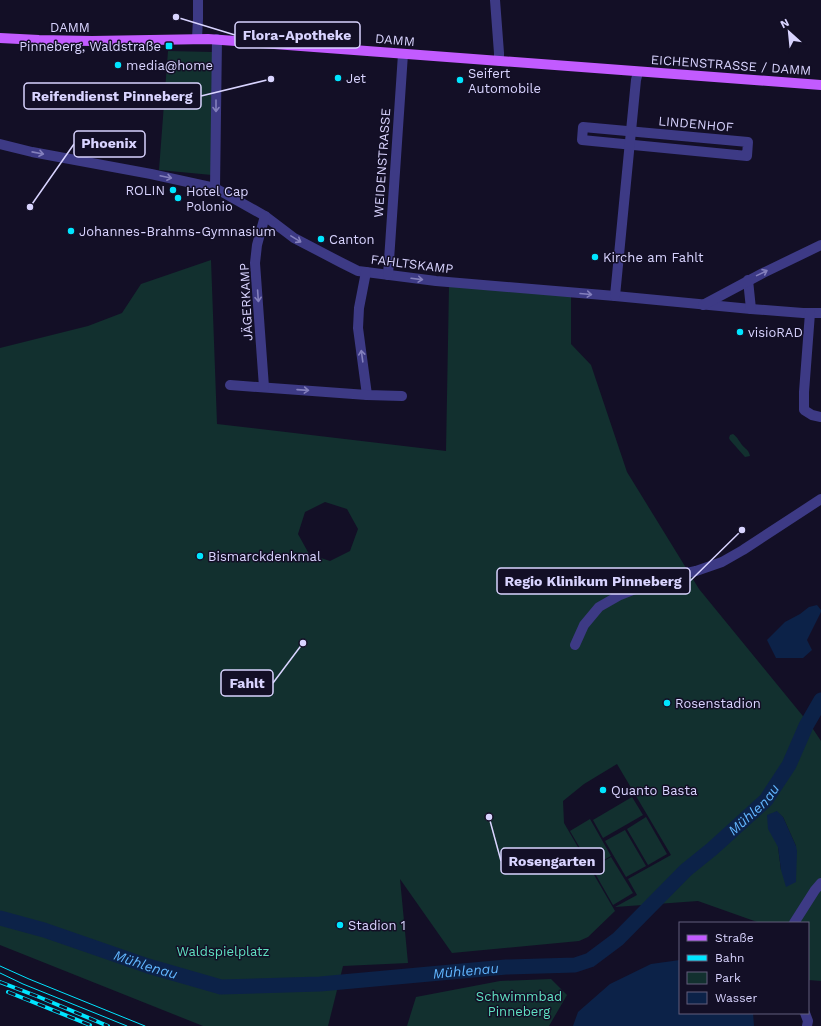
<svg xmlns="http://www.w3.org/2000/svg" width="821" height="1026" font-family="'Work Sans',sans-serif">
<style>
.green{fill:#12302f;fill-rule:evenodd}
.water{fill:#0c2248}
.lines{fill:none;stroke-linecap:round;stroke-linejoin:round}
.river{stroke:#0c2248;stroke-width:15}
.minor{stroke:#3d3a85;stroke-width:10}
.major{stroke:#c25bff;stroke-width:10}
.tram{stroke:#00e5ff;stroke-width:1}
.rail-casing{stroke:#00e5ff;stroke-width:4}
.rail{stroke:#130f26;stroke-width:2.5;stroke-dasharray:8;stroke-linecap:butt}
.oneway{stroke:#837fbc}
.poi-dot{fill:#00e5ff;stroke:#130f26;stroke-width:1.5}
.labels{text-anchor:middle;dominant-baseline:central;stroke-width:3;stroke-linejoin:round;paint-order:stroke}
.street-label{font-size:13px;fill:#d9d4ff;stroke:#130f26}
.poi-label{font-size:13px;fill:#d9d4ff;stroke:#130f26;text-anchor:start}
.park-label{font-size:13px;fill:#5fe0c0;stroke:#130f26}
.water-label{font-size:14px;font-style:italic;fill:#62b6ff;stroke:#130f26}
.leader{fill:none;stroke:#d9d4ff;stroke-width:1.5}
.callout-dot{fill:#d9d4ff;stroke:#130f26;stroke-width:1.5}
.callout{fill:#130f26;stroke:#d9d4ff;stroke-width:1.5}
.callout-label{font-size:14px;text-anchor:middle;font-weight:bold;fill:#d9d4ff}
</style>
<rect width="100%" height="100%" fill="#130f26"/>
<g class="green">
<path d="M 168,51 L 212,52 L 212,175 L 159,170 Z"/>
<path d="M 211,260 L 217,424 L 446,451 L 449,286 L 571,296 L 571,344 L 591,365 L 627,472 L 699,589 L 811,726 L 821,741 L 821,981 L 808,980 L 808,923 L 760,923 L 698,901 L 615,907 L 637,895 L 628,879 L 671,855 L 617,764 L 584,784 L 563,801 L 564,823 L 615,911 L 588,937 L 579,941 L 452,953 L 400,879 L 408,963 L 343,966 L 328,1026 L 203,1026 L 0,945 L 0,348 L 88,326 L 122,313 L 141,284 ZM 325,502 L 347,509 L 358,529 L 350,551 L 330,561 L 309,554 L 298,534 L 305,512 ZM 776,811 L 783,817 L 796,846 L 781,870 L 778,847 Z"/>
<path d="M 733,434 C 738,438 737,438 740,442 C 743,448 749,449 750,456 L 745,457 L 730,440 L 729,438 L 730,435 Z"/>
<path d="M 632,797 L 643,815 L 603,838 L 593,820 Z"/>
<path d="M 646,817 L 667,854 L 648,865 L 627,829 Z"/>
<path d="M 590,819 L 611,856 L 591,867 L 570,831 Z"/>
<path d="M 625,830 L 646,866 L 626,877 L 605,841 Z"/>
<path d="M 611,857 L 633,893 L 613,905 L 592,868 Z"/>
<path d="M 551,979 L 567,995 L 549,1026 L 407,1026 L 416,997 L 500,981 Z"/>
</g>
<g class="water">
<path d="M 817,605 L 821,610 L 821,612 L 807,640 L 812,650 L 803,658 L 776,658 L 767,640 L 785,622 L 800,614 L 809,607 Z"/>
<path d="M 777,811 L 783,817 L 796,846 L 797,851 L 796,882 L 786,887 L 781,870 L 778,847 L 768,829 L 767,815 Z"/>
<path d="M 680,960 L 680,1013 L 753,1013 L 754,1026 L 573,1026 L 578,1012 L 610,984 L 651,964 Z"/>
</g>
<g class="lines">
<path class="river" id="s1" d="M 0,918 L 44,930 L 148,966 L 221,987 L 320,984 L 506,967 L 575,965 L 590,960 L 618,939 L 686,870 L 712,849 L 766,800 L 789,765 L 806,726 L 821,700"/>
<g class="minor">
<path d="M 495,0 L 499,53 L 499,61"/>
<path d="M 197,38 L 198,19 L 198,0"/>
<path d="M 583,127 L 748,142 L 747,156 L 582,140 Z"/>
<path d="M 0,144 L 32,152 L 151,174 L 215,188 L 265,216 L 294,238 L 342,263 L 358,271 L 366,272 L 436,281 L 615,296 L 751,309 L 803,313 L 821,313"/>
<path d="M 215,188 L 217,39"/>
<path d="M 366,272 L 359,308 L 358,328 L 367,395"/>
<path d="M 388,275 L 403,54"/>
<path d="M 748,280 L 751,309"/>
<path d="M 615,296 L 631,131 L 636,80 L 638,72"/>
<path d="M 703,305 L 763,273 L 821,245"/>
<path d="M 810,313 L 804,392 L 804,410 L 812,415 L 821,417"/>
<path d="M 230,385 L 367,395 L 402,396"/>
<path d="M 264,387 L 255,263 L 257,245 L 265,216"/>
<path d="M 575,645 L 584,625 L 599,607 L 620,595 L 645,585 L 672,576 L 696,571 L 722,562 L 743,550 L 821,499"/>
<path d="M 794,923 L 815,890 L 821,883"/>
<path d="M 805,1013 L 808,1021 L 807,1026"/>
</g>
<path class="major" d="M 0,38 L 39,40 L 92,41 L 208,39 L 821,85"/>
<g class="tram">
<path d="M 0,966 L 29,979 L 145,1026"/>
<path d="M 0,973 L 23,984 L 127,1026"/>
</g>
<g class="rail-casing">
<g id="rail">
<path d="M 0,982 L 39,997 L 108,1026"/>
<path d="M 8,992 L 90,1025"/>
</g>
</g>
<use href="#rail" class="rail"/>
</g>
<defs><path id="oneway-shaft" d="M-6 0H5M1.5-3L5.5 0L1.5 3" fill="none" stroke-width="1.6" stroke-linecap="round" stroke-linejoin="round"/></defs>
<g class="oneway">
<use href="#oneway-shaft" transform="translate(216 106) rotate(90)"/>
<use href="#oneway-shaft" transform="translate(38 153) rotate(11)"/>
<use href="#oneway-shaft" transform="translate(166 177) rotate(12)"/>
<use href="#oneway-shaft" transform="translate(296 239) rotate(31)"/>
<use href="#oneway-shaft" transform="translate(762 273) rotate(-26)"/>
<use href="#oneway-shaft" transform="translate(417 279) rotate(7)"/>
<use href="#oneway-shaft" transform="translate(586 294) rotate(5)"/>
<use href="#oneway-shaft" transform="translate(258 296) rotate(86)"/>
<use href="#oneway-shaft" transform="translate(362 356) rotate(-98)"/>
<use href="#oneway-shaft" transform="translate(303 390) rotate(4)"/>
</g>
<g class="poi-dot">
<rect x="165" y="42" width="8" height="8" rx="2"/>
<circle cx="118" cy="65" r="4"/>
<circle cx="338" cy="78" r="4"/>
<circle cx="460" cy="80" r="4"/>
<circle cx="173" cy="190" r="4"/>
<circle cx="178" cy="198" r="4"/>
<circle cx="71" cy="231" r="4"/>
<circle cx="321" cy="239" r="4"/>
<circle cx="595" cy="257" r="4"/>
<circle cx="740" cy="332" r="4"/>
<circle cx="200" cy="556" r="4"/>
<circle cx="667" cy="703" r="4"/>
<circle cx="603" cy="790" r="4"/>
<circle cx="340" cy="925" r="4"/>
</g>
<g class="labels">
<g class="street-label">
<text x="70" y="27">DAMM</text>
<text transform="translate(395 40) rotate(5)">DAMM</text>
<text transform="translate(731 65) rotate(4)">EICHENSTRASSE / DAMM</text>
<text transform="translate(696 124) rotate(5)">LINDENHOF</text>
<text transform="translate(382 163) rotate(-86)">WEIDENSTRASSE</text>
<text transform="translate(412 264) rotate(7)">FAHLTSKAMP</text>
<text transform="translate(246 302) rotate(-93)">JÄGERKAMP</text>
</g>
<g class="poi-label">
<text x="161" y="46" text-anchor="end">Pinneberg, Waldstraße</text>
<text x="126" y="65">media@home</text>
<text x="468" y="73">Seifert<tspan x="468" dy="15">Automobile</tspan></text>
<text x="346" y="78">Jet</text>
<text x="165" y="190" text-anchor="end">ROLIN</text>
<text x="186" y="191">Hotel Cap<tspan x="186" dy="15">Polonio</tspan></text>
<text x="79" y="231">Johannes-Brahms-Gymnasium</text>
<text x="329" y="239">Canton</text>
<text x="603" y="257">Kirche am Fahlt</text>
<text x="748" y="332">visioRAD</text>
<text x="208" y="556">Bismarckdenkmal</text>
<text x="675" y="703">Rosenstadion</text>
<text x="611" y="790">Quanto Basta</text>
<text x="348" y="925">Stadion 1</text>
</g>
<g class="park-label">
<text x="223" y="951">Waldspielplatz</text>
<text x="519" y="996">Schwimmbad<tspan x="519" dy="15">Pinneberg</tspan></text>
</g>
<g class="water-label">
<text stroke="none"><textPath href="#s1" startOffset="825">Mühlenau</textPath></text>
<text stroke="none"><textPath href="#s1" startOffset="153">Mühlenau</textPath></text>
<text stroke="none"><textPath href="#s1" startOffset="477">Mühlenau</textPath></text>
</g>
</g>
<path class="leader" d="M176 17L235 35M271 79L201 96M30 207L74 144M742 530L690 581M303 643L273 683M489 817L501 861"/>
<g class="callout-dot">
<circle cx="176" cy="17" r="4"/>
<circle cx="271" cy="79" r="4"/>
<circle cx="30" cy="207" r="4"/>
<circle cx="742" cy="530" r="4"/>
<circle cx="303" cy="643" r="4"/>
<circle cx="489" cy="817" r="4"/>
</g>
<g class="callout">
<rect x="235" y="22" width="125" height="26" rx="4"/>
<rect x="24" y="83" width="177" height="26" rx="4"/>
<rect x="74" y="131" width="71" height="26" rx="4"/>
<rect x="497" y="568" width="193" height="26" rx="4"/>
<rect x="221" y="670" width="52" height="26" rx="4"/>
<rect x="501" y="848" width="103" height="26" rx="4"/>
</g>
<g class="callout-label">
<text x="297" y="40">Flora-Apotheke</text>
<text x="112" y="101">Reifendienst Pinneberg</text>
<text x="109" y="148">Phoenix</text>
<text x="593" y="586">Regio Klinikum Pinneberg</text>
<text x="247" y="688">Fahlt</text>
<text x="552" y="866">Rosengarten</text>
</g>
<rect x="679" y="922" width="130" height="92" fill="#130f26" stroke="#625e7d"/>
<rect x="687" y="935" width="20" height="6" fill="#c25bff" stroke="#625e7d"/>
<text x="715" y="942" font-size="12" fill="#d9d4ff">Straße</text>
<rect x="687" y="955" width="20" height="6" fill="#00e5ff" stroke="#625e7d"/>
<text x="715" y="962" font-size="12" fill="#d9d4ff">Bahn</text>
<rect x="687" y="972" width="20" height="12" fill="#12302f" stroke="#625e7d"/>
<text x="715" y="982" font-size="12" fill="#d9d4ff">Park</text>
<rect x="687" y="992" width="20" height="12" fill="#0c2248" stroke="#625e7d"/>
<text x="715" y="1002" font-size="12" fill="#d9d4ff">Wasser</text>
<g transform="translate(789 32) rotate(333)" stroke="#130f26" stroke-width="3" paint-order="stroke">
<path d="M0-3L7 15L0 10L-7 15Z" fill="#d9d4ff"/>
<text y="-6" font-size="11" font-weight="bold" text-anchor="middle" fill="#d9d4ff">N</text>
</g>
</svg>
